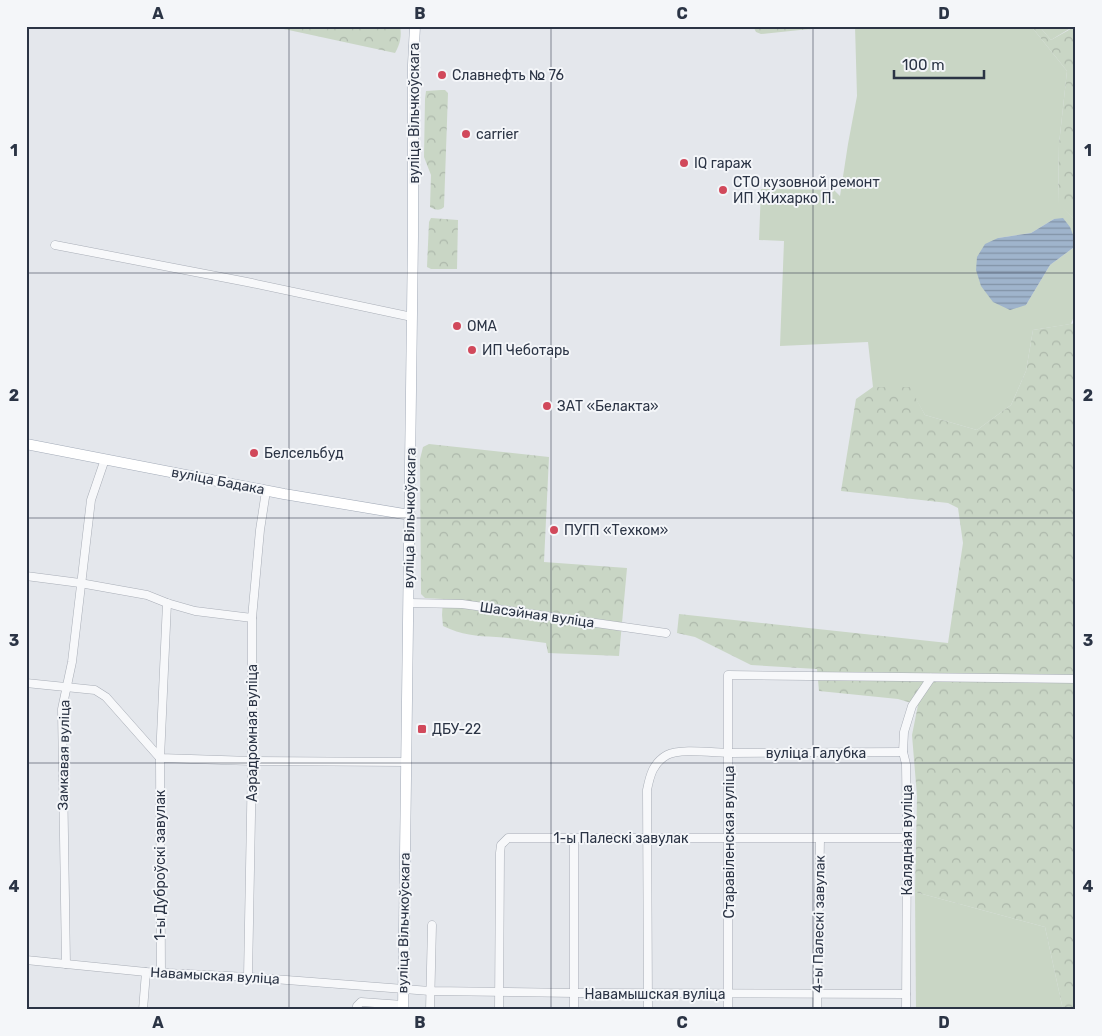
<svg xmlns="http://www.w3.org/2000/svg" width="1102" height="1036" font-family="Rubik,sans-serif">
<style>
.green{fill:#c9d6c5;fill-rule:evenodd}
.forest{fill:url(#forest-crowns)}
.water{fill:url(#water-rules)}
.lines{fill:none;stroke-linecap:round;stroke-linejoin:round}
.minor-casing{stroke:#a9aeb7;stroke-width:9}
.major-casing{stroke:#a3abb8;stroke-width:11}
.minor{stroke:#f7f8fa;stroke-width:8}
.major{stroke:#fff;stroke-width:10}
.grid{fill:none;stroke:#2b3445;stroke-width:1;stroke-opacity:0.55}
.poi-dot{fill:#d1495b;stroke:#f4f6f9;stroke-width:2}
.labels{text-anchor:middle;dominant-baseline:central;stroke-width:4;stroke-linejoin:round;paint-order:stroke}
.poi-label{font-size:14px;fill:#2b3445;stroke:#f4f6f9;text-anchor:start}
.street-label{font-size:14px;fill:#2b3445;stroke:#f4f6f9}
.neatline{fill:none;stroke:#2b3445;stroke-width:2}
.grid-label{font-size:16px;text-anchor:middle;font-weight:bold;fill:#2b3445}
</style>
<defs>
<pattern id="forest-crowns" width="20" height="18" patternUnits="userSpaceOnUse" patternTransform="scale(1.25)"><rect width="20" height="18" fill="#c9d6c5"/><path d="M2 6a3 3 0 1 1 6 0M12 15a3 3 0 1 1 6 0" fill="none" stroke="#adb8ab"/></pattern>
<pattern id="water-rules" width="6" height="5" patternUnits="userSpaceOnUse" patternTransform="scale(1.25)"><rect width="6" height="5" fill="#9fb4cc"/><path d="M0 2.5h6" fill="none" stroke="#8293a7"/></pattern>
</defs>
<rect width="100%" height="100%" fill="#e4e7ec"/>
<g class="green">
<path d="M 855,26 L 1031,26 L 1067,71 L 1059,144 L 1058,203 L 1076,221 L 1076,311 L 1071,324 L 1033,330 L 1026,371 L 1011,405 L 977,430 L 925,415 L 909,387 L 873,387 L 868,342 L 780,346 L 784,241 L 759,240 L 761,189 L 834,190 L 840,196 L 848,144 L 857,96 ZM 1054,219 L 1073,248 L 1050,265 L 1026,305 L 998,238 L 1031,233 Z"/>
<path d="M 1039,26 L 1074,26 L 1051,40 Z"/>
<path d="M 915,892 L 1045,927 L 1063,1010 L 916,1010 Z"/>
</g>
<g class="forest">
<path d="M 270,26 L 400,26 C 402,36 400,44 395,53 Z"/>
<path d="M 753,26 L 849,26 L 800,30 L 761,34 L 756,32 Z"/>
<path d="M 1031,26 L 1039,26 L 1051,40 L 1076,26 L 1076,221 L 1058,204 L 1059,144 L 1067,71 Z"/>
<path d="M 441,90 L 445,90 L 448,93 L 444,207 C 440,211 435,210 430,207 L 431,175 L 424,157 L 425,99 L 426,91 Z"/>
<path d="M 431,218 L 458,220 L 457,269 L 431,269 L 427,267 L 429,222 Z"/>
<path d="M 1076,323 L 1076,1010 L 1063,1010 L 1045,927 L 915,892 L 917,796 L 912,735 L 918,705 L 898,699 L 819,691 L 817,669 L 751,665 L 695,637 L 677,633 L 679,614 L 948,643 L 963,543 L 958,508 L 948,503 L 841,491 L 856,399 L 873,387 L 910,387 L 925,415 L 977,430 L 1011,405 L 1026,371 L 1033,330 Z"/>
<path d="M 429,444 L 549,457 L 544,562 L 627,568 L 619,656 L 548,653 L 546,643 C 530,641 513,638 496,637 C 476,636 462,635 443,626 L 442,615 L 443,599 L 425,598 L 421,594 L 420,459 L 423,447 Z"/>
</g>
<path class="water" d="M 1063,218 L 1070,227 L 1075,240 L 1073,248 L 1050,265 L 1026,305 L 1010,310 L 993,302 L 981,286 L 976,270 L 977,257 L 985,244 L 998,238 L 1031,233 L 1054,219 Z"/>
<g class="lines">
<g class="minor-casing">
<g id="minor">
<path d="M 55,245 L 247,282 L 412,317"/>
<path d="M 26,576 L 80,583 L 147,595 L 167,603 L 195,611 L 252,618"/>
<path d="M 409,603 L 462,604 L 666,633"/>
<path d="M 26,683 L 95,690 L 106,697 L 160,758 L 252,761 L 407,762"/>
<path d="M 574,839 L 574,1010"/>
<path d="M 26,960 L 146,972 L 248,977 L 430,991 L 575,993 L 906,994"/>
<path d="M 66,964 L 62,709 L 72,662 L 91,500 L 105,459"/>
<path d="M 161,973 L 160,758 L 167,603"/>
<path d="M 248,977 L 252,761 L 252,618 L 260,530 L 266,491"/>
<path d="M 143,1010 L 146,972"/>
<path d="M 357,1010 L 357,1006 L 361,1002 L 403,1005"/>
<path d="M 430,1010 L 432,925"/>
<path d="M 499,1010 L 500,853 L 501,845 L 508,838 L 907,838"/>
<path d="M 648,1010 L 647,790 C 650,775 653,763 667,755 C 680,748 715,753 731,753 C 789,753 846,752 903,752"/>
<path d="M 728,1010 L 728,675 L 1076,679"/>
<path d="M 817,1010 L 820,839"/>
<path d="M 906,1010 L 907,838 L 906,764 L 903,752 L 904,732 L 912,706 L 931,678"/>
</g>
</g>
<g class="major-casing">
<g id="major">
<path d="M 26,444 L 284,494 L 410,515"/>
<path d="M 403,1010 L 413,236 L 413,65 L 415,26"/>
</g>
</g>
<use href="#minor" class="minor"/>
<use href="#major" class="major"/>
</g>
<path class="grid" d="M 289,26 L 289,1010M 551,26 L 551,1010M 813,26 L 813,1010M 26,273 L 1076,273M 26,518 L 1076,518M 26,763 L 1076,763"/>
<g class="poi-dot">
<circle cx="442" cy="75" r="5"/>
<circle cx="466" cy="134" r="5"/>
<circle cx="684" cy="163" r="5"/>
<circle cx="723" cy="190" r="5"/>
<circle cx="457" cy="326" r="5"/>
<circle cx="472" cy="350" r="5"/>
<circle cx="547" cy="406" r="5"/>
<circle cx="254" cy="453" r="5"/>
<circle cx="554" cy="530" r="5"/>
<rect x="417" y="724" width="10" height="10" rx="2.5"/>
</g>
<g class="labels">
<g class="poi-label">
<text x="452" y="75">Славнефть № 76</text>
<text x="476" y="134">carrier</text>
<text x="694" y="163">IQ гараж</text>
<text x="733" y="182">СТО кузовной ремонт<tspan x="733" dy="16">ИП Жихарко П.</tspan></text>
<text x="467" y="326">ОМА</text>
<text x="482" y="350">ИП Чеботарь</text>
<text x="557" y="406">ЗАТ «Белакта»</text>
<text x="264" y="453">Белсельбуд</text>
<text x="564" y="530">ПУГП «Техком»</text>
<text x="432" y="729">ДБУ-22</text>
</g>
<g class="street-label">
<text transform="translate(414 113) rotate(-90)">вуліца Вільчкоўскага</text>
<text transform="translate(218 481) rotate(11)">вуліца Бадака</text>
<text transform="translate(410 518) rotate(-89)">вуліца Вільчкоўскага</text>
<text transform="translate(537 615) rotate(8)">Шасэйная вуліца</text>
<text transform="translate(252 733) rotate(-90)">Аэрадромная вуліца</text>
<text x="816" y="753">вуліца Галубка</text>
<text transform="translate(64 755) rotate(-89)">Замкавая вуліца</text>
<text x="621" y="838">1-ы Палескі завулак</text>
<text transform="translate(907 840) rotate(-90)">Калядная вуліца</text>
<text transform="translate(729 842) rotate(-90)">Старавіленская вуліца</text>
<text transform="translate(160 865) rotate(-90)">1-ы Дуброўскі завулак</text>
<text transform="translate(404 923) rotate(-89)">вуліца Вільчкоўскага</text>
<text transform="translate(819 924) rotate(-89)">4-ы Палескі завулак</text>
<text transform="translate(215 976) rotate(3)">Навамыская вуліца</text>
<text x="655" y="994">Навамышская вуліца</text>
</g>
</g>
<rect width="1102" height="1036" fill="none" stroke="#f4f6f9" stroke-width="55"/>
<path d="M894 70v8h90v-8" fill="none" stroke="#2b3445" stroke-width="2.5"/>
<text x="902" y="70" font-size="15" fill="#2b3445" stroke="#f4f6f9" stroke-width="4" paint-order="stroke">100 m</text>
<rect x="28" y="28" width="1046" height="980" class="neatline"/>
<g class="grid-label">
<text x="158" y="19">A</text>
<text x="420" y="19">B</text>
<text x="682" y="19">C</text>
<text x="944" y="19">D</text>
<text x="14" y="156">1</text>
<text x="1088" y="156">1</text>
<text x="14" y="401">2</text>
<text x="1088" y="401">2</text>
<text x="14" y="646">3</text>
<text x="1088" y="646">3</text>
<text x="14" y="892">4</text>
<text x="1088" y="892">4</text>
<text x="158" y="1028">A</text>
<text x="420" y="1028">B</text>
<text x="682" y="1028">C</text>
<text x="944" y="1028">D</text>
</g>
</svg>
